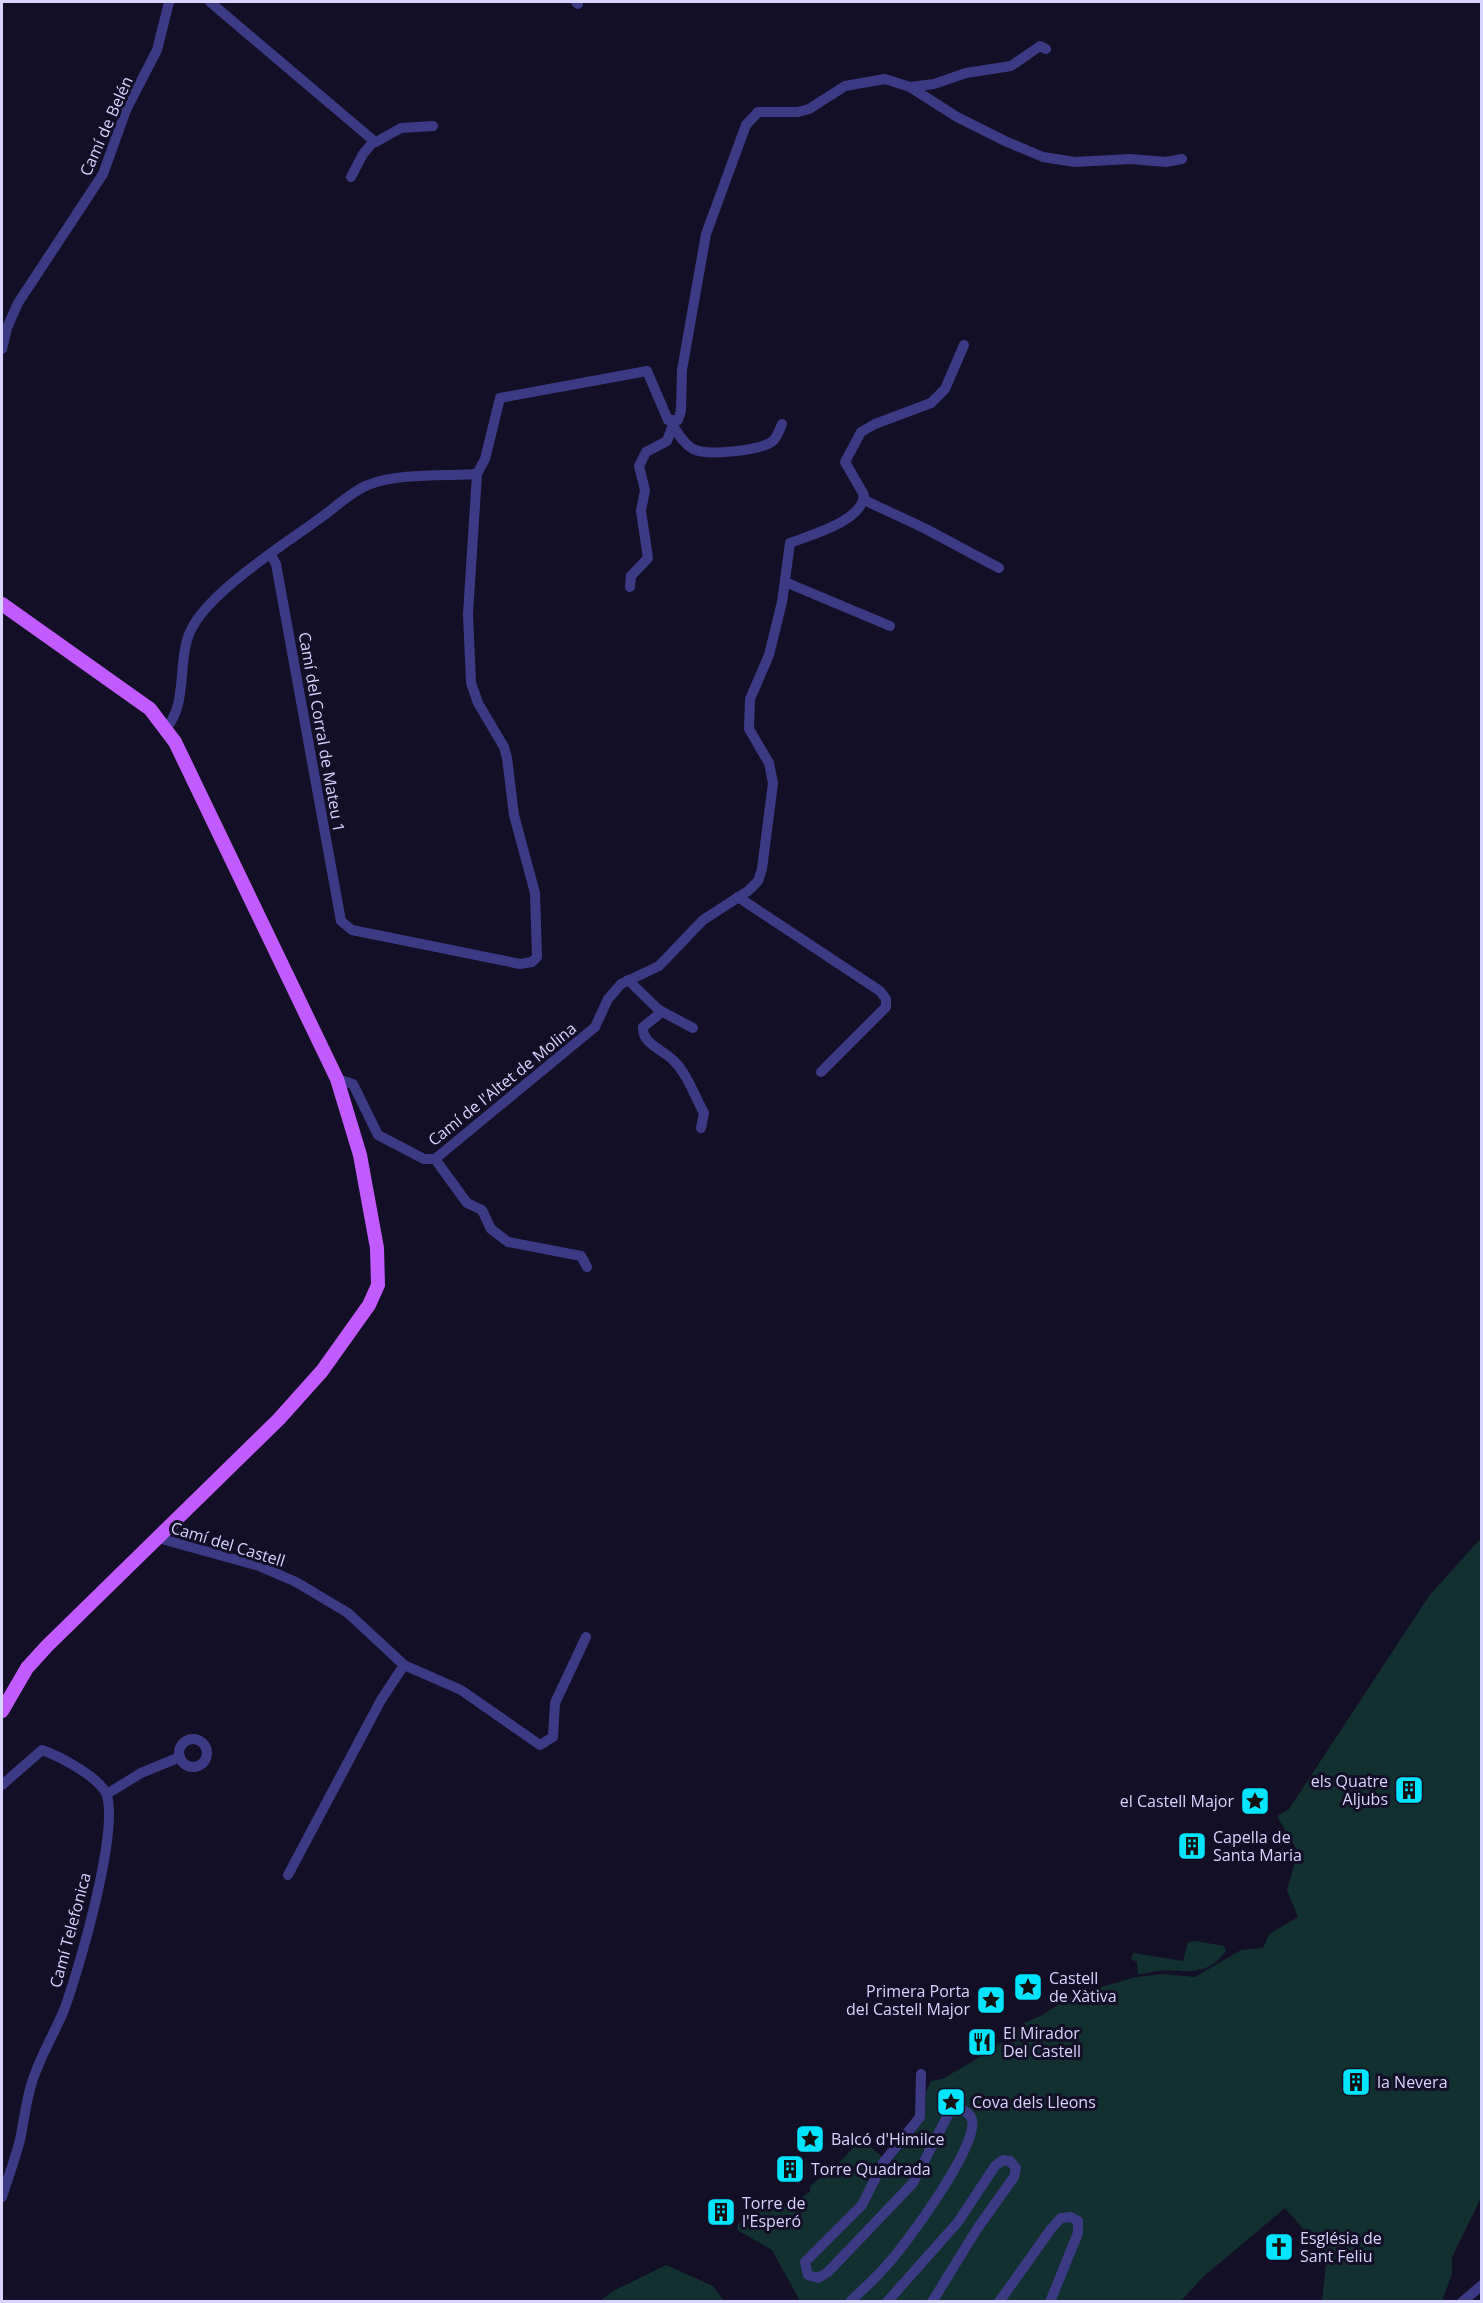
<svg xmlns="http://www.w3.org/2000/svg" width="1483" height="2303" font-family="'Open Sans',sans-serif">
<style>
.green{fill:#12302f}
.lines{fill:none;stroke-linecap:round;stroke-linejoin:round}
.minor{stroke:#3d3a85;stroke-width:10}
.major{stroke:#c25bff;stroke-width:14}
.labels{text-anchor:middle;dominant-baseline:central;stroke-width:6;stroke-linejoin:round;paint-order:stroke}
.street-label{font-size:16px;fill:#d9d4ff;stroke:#130f26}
.poi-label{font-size:16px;fill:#d9d4ff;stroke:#130f26;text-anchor:start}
</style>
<rect width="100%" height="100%" fill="#130f26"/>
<g class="green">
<path d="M 1481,1538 L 1482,2196 L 1452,2257 L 1452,2274 L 1442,2301 L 1322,2301 L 1326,2264 L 1309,2236 L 1285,2208 L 1204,2276 L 1180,2302 L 800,2301 L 772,2250 L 737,2230 L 738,2224 L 766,2200 L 775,2199 L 785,2206 L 810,2192 L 810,2186 L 841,2161 L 861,2139 L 890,2163 L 925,2117 L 926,2092 L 931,2081 L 942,2079 L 980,2057 L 1009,2037 L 1022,2024 L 1042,2015 L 1074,1995 L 1136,1977 L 1163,1974 L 1195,1977 L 1241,1950 L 1263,1948 L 1269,1934 L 1298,1917 L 1287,1890 L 1298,1852 L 1277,1816 L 1289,1809 L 1429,1596 Z"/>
<path d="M 1196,1941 L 1224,1946 L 1226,1951 C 1204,1980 1185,1968 1157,1971 C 1150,1972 1145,1974 1138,1974 L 1137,1962 L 1131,1959 L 1133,1953 L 1183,1961 L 1188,1942 Z"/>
<path d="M 666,2265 L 713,2286 L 724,2301 L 600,2301 L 613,2291 Z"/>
</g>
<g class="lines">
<g class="minor">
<path d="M 210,2 L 374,141 L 363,154 L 351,177"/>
<path d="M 576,2 L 578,4"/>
<path d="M 910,87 L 934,84 L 966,73 L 1011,66 L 1040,46 L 1046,49"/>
<path d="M 374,141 L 376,142 L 401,128 L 433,126"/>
<path d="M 2,349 L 7,328 L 18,303 L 103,174 L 126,110 L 157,50 L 169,2"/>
<path d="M 674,427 C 679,435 684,444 693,449 C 707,456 760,451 773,441 C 777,437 780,429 782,424"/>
<path d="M 864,500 L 924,528 L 999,568"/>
<path d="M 271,555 L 276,564 L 341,921 L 352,930 L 520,964 L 532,962 L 537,957 L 535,893 L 514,815 L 507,758 L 504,747 L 478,703 L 471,683 L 468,614 L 477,474 L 485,459 L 500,398 L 647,371 L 668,420 L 678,420 L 681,411 L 682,370 L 706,234 L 746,125 L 758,112 L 798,112 L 809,109 L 845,86 L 885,79 L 910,87 L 957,117 L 1005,141 L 1043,157 L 1075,162 L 1130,159 L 1166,162 L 1182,159"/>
<path d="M 785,582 L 890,626"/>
<path d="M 630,587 L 631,576 L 648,558 L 641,511 L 645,490 L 639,466 L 646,452 L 667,441 L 674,422"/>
<path d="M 166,728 C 188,705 177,661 190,632 C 207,592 287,543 323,516 C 337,506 352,491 368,485 C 397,473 445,476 477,474"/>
<path d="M 738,897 L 880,991 L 886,999 L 886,1007 L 821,1072"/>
<path d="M 628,980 L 659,1010 L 693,1028"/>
<path d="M 659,1010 L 658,1015 L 643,1027 C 642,1044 662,1049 673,1060 C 687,1073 695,1097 704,1113 L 701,1128"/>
<path d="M 337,1079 L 353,1084 L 378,1135 L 424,1159 L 435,1159 L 595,1027 L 608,999 L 621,984 L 659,966 L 703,920 L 748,891 L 758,881 L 762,869 L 773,783 L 769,763 L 749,729 L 750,699 L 769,655 L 782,602 L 790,543 C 810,535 862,522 864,495 L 845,462 L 861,432 L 875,424 L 931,403 L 945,389 L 964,345"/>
<path d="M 435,1159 L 467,1203 L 482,1210 L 491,1229 L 508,1242 L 581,1256 L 587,1267"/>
<path d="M 158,1538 L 259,1566 L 296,1582 L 348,1613 L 404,1665 L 461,1690 L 540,1745 L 553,1737 L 555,1703 L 586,1637"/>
<circle cx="193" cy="1753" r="14"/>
<path d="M 2,1785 L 42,1750 C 59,1756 102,1778 107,1796 C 118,1835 79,1970 64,2010 C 54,2034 40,2057 32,2082 C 26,2101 24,2121 20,2140 C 15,2159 8,2178 2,2197"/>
<path d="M 107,1794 L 141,1773 L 180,1757"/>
<path d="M 288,1875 L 381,1700 L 404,1665"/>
<path d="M 850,2302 C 862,2290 875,2279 886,2266 C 905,2246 979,2145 972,2120 C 970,2113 964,2110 959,2108 L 949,2113 L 913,2183 L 828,2272 L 818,2278 L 808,2275 L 805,2262 L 862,2205 L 883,2163 L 920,2117 L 921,2074"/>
<path d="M 887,2302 L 958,2222 L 995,2166 L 1003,2160 L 1010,2161 L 1016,2168 L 1014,2177 L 977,2229 L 932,2302"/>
<path d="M 999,2302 L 1051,2229 L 1061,2218 L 1071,2217 L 1078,2221 L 1078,2233 L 1050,2302"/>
<path d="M 1462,2302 L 1482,2285"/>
</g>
<path class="major" d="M 2,604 L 150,709 L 175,742 L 337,1079 L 360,1155 L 377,1248 L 378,1285 L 369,1305 L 322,1371 L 279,1419 L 47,1646 L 27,1668 L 2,1711"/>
</g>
<defs>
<g id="building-square" transform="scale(1.5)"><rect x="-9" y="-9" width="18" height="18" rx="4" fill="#00e5ff" stroke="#130f26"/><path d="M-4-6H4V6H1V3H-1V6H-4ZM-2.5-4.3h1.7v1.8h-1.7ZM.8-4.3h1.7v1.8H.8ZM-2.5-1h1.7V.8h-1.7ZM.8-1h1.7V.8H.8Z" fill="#111"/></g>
<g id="sight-square" transform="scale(1.5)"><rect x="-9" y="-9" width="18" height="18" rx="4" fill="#00e5ff" stroke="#130f26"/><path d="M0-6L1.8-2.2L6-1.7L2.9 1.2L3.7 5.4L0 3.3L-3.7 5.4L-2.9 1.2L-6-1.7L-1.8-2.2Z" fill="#111"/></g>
<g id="restaurant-square" transform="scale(1.5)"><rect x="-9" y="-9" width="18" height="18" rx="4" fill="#00e5ff" stroke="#130f26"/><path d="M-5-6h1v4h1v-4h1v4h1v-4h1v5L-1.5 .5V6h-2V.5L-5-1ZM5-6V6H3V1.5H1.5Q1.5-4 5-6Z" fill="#111"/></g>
<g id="church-square" transform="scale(1.5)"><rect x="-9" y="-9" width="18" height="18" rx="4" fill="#00e5ff" stroke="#130f26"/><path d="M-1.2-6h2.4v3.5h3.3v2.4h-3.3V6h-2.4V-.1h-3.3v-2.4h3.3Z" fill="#111"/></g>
</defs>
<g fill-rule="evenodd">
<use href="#building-square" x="1409" y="1790"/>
<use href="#sight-square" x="1255" y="1801"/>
<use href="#building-square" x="1192" y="1846"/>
<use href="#sight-square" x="1028" y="1987"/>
<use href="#sight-square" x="991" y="2000"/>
<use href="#restaurant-square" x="982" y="2042"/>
<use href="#building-square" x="1356" y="2082"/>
<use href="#sight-square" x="951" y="2102"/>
<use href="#sight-square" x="810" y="2139"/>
<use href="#building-square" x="790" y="2169"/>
<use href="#building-square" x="721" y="2212"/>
<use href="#church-square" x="1279" y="2247"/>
</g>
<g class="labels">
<g class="street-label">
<text transform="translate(106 126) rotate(-66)">Camí de Belén</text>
<text transform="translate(322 732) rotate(80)">Camí del Corral de Mateu 1</text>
<text transform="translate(502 1084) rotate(-39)">Camí de l'Altet de Molina</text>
<text transform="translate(228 1544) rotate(17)">Camí del Castell</text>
<text transform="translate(70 1930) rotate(-75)">Camí Telefonica</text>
</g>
<g class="poi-label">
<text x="1388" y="1781" text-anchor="end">els Quatre<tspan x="1388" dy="18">Aljubs</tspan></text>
<text x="1234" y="1801" text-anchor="end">el Castell Major</text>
<text x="1213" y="1837">Capella de<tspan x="1213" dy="18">Santa Maria</tspan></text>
<text x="1049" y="1978">Castell<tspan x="1049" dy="18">de Xàtiva</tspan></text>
<text x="970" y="1991" text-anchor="end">Primera Porta<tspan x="970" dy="18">del Castell Major</tspan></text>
<text x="1003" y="2033">El Mirador<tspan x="1003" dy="18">Del Castell</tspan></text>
<text x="1377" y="2082">la Nevera</text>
<text x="972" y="2102">Cova dels Lleons</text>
<text x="831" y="2139">Balcó d'Himilce</text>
<text x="811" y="2169">Torre Quadrada</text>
<text x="742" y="2203">Torre de<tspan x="742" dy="18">l'Esperó</tspan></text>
<text x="1300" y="2238">Església de<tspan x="1300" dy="18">Sant Feliu</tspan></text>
</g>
</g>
<rect width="1483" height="2303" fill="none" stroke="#d9d4ff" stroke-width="6"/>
</svg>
